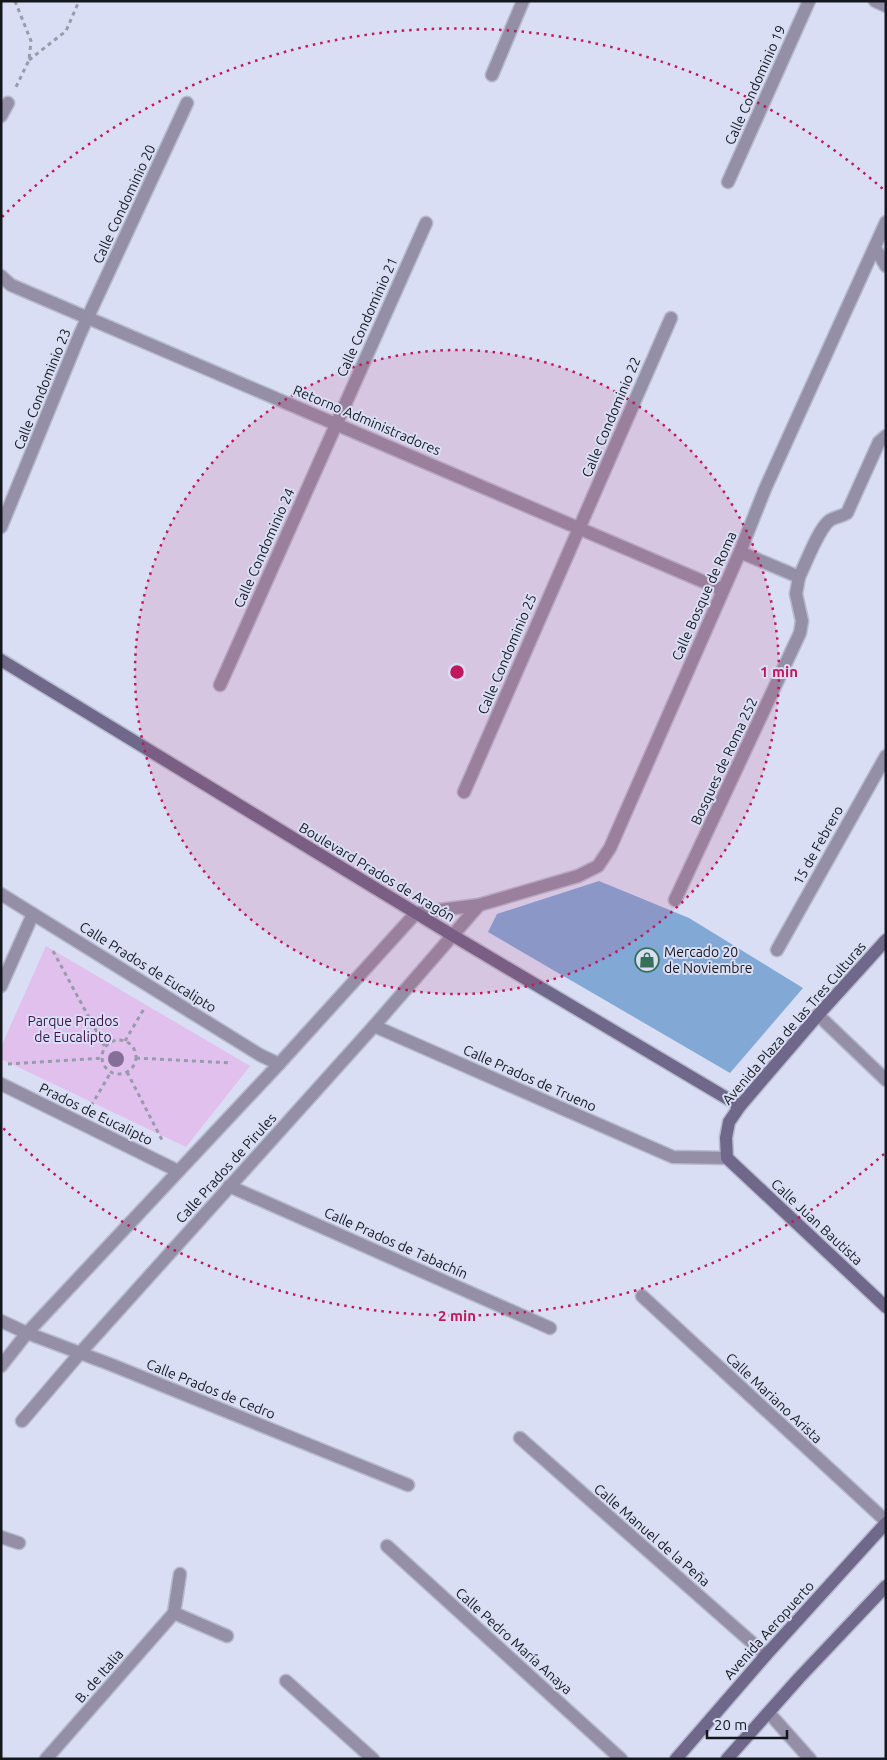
<svg xmlns="http://www.w3.org/2000/svg" width="887" height="1760" font-family="Ubuntu,sans-serif">
<style>
.green{fill:#e1c0ed}
.building{fill:#82a9d6}
.lines{fill:none;stroke-linecap:round;stroke-linejoin:round}
.street-casing{stroke:#b6bace;stroke-width:15}
.secondary-casing{stroke:#b6bace;stroke-width:15}
.path{stroke:#979bac;stroke-width:3;stroke-dasharray:4 4;stroke-linecap:butt}
.street{stroke:#948fa6;stroke-width:12}
.secondary{stroke:#70688a;stroke-width:12}
.tree{fill:#856e98}
.ring{fill:none;stroke:#c2185b;stroke-width:2.5;stroke-dasharray:2.5 5}
.labels{text-anchor:middle;dominant-baseline:central;stroke-width:4;stroke-linejoin:round;paint-order:stroke}
.street-label{font-size:14px;fill:#15171f;stroke:#d9def4}
.poi-label{font-size:14px;fill:#15171f;stroke:#d9def4;text-anchor:start}
.park-label{font-size:14px;fill:#40134d;stroke:#d9def4}
.centre{fill:#c2185b;stroke:#d9def4;stroke-width:2.5}
.ring-label{font-size:15px;text-anchor:middle;font-weight:bold;fill:#c2185b;stroke:#d9def4;stroke-width:4;stroke-linejoin:round;paint-order:stroke}
</style>
<rect width="100%" height="100%" fill="#d9def4"/>
<path class="green" d="M 46,946 L 250,1066 L 186,1147 L 1,1059 L 1,1047 Z"/>
<path class="building" d="M 599,881 L 689,918 L 803,988 L 730,1073 L 488,932 L 497,914 Z"/>
<g class="lines">
<g class="street-casing">
<g id="street">
<path d="M 875,1 L 886,6"/>
<path d="M 492,75 L 523,1"/>
<path d="M 1,116 L 8,103"/>
<path d="M 728,182 L 809,1"/>
<path d="M 875,248 L 886,266"/>
<path d="M 1,276 L 11,285 L 723,590"/>
<path d="M 1,527 L 80,334 L 187,103"/>
<path d="M 799,577 C 806,563 818,530 829,521 C 834,517 841,517 847,513 L 879,442 L 886,436"/>
<path d="M 220,685 L 426,223"/>
<path d="M 464,792 L 671,318"/>
<path d="M 1,894 L 260,1055 L 279,1064"/>
<path d="M 675,900 L 800,633 L 802,621 L 796,594 L 799,577 L 740,552"/>
<path d="M 777,950 L 886,756"/>
<path d="M 1,986 L 33,914"/>
<path d="M 818,1015 L 886,1080"/>
<path d="M 374,1026 L 673,1157 L 727,1158"/>
<path d="M 1,1084 L 178,1171"/>
<path d="M 229,1186 L 550,1328"/>
<path d="M 642,1296 L 886,1521"/>
<path d="M 1,1321 L 27,1333 L 112,1365 L 408,1485"/>
<path d="M 1,1366 L 27,1333 L 279,1064 L 416,913 L 479,905 L 578,876 L 598,866 L 610,848 L 740,552 L 765,489 L 886,222"/>
<path d="M 22,1421 L 81,1352 L 374,1026 L 479,905"/>
<path d="M 520,1438 L 766,1655"/>
<path d="M 1,1537 L 19,1543"/>
<path d="M 387,1546 L 621,1759"/>
<path d="M 180,1574 L 174,1613 L 227,1636"/>
<path d="M 286,1681 L 373,1759"/>
<path d="M 769,1713 L 810,1759"/>
<path d="M 46,1759 L 174,1613"/>
</g>
</g>
<g class="secondary-casing">
<g id="secondary">
<path d="M 1,660 L 452,935 L 740,1106"/>
<path d="M 886,940 L 818,1015 L 740,1106 L 729,1122 L 726,1138 L 727,1158 L 886,1307"/>
<path d="M 676,1759 L 766,1655 L 886,1523"/>
<path d="M 727,1759 L 799,1678 L 886,1586"/>
</g>
</g>
<g class="path">
<path d="M 15,1 L 31,41 L 29,60 L 16,87"/>
<path d="M 29,60 L 66,31 L 79,1"/>
<path d="M 53,951 L 105,1047"/>
<circle cx="119" cy="1057" r="17"/>
<path d="M 125,1041 L 145,1007"/>
<path d="M 136,1058 L 232,1063"/>
<path d="M 8,1064 L 102,1058"/>
<path d="M 127,1072 L 162,1140"/>
<path d="M 91,1106 L 111,1072"/>
</g>
<use href="#street" class="street"/>
<use href="#secondary" class="secondary"/>
</g>
<circle class="tree" cx="116" cy="1059" r="8"/>
<circle cx="457" cy="672" r="322" fill="#c2185b" fill-opacity=".12"/>
<g class="ring">
<circle cx="457" cy="672" r="322"/>
<path d="M884 1154A644 644 0 0 1 2 1127M2 217A644 644 0 0 1 884 190"/>
</g>
<defs>
<g id="shop-ring" transform="scale(1.25)"><circle r="9.5" fill="#d9def4" stroke="#367059" stroke-width="1.5"/><path d="M-5-2.5h2.3a2.7 3.5 0 0 1 5.4 0H5L5.5 6h-11ZM-1.5-2.5h3a1.5 2.3 0 0 0-3 0Z" fill="#367059"/></g>
</defs>
<g fill-rule="evenodd">
<use href="#shop-ring" x="647" y="960"/>
</g>
<g class="labels">
<g class="street-label">
<text transform="translate(755 85) rotate(-66)">Calle Condominio 19</text>
<text transform="translate(124 204) rotate(-65)">Calle Condominio 20</text>
<text transform="translate(367 317) rotate(-66)">Calle Condominio 21</text>
<text transform="translate(42 389) rotate(-68)">Calle Condominio 23</text>
<text transform="translate(611 417) rotate(-67)">Calle Condominio 22</text>
<text transform="translate(367 420) rotate(23)">Retorno Administradores</text>
<text transform="translate(264 548) rotate(-66)">Calle Condominio 24</text>
<text transform="translate(704 596) rotate(-66)">Calle Bosque de Roma</text>
<text transform="translate(507 654) rotate(-67)">Calle Condominio 25</text>
<text transform="translate(724 761) rotate(-65)">Bosques de Roma 252</text>
<text transform="translate(818 845) rotate(-61)">15 de Febrero</text>
<text transform="translate(377 872) rotate(31)">Boulevard Prados de Aragón</text>
<text transform="translate(148 967) rotate(32)">Calle Prados de Eucalipto</text>
<text transform="translate(794 1023) rotate(-49)">Avenida Plaza de las Tres Culturas</text>
<text transform="translate(530 1078) rotate(24)">Calle Prados de Trueno</text>
<text transform="translate(96 1114) rotate(26)">Prados de Eucalipto</text>
<text transform="translate(226 1168) rotate(-48)">Calle Prados de Pirules</text>
<text transform="translate(817 1222) rotate(43)">Calle Juan Bautista</text>
<text transform="translate(396 1243) rotate(24)">Calle Prados de Tabachín</text>
<text transform="translate(211 1389) rotate(22)">Calle Prados de Cedro</text>
<text transform="translate(774 1398) rotate(43)">Calle Mariano Arista</text>
<text transform="translate(652 1535) rotate(41)">Calle Manuel de la Peña</text>
<text transform="translate(769 1630) rotate(-48)">Avenida Aeropuerto</text>
<text transform="translate(514 1641) rotate(42)">Calle Pedro María Anaya</text>
<text transform="translate(99 1676) rotate(-49)">B. de Italia</text>
</g>
<g class="poi-label">
<text x="664" y="952">Mercado 20<tspan x="664" dy="16">de Noviembre</tspan></text>
</g>
<g class="park-label">
<text x="73" y="1021">Parque Prados<tspan x="73" dy="16">de Eucalipto</tspan></text>
</g>
</g>
<circle cx="457" cy="672" r="8" class="centre"/>
<g class="ring-label">
<text x="779" y="677">1 min</text>
<text x="457" y="1321">2 min</text>
</g>
<rect width="887" height="1760" fill="none" stroke="#15171f" stroke-width="5"/>
<path d="M707 1730v8h80v-8" fill="none" stroke="#15171f" stroke-width="2.5"/>
<text x="714" y="1730" font-size="15" fill="#15171f" stroke="#d9def4" stroke-width="4" paint-order="stroke">20 m</text>
</svg>
